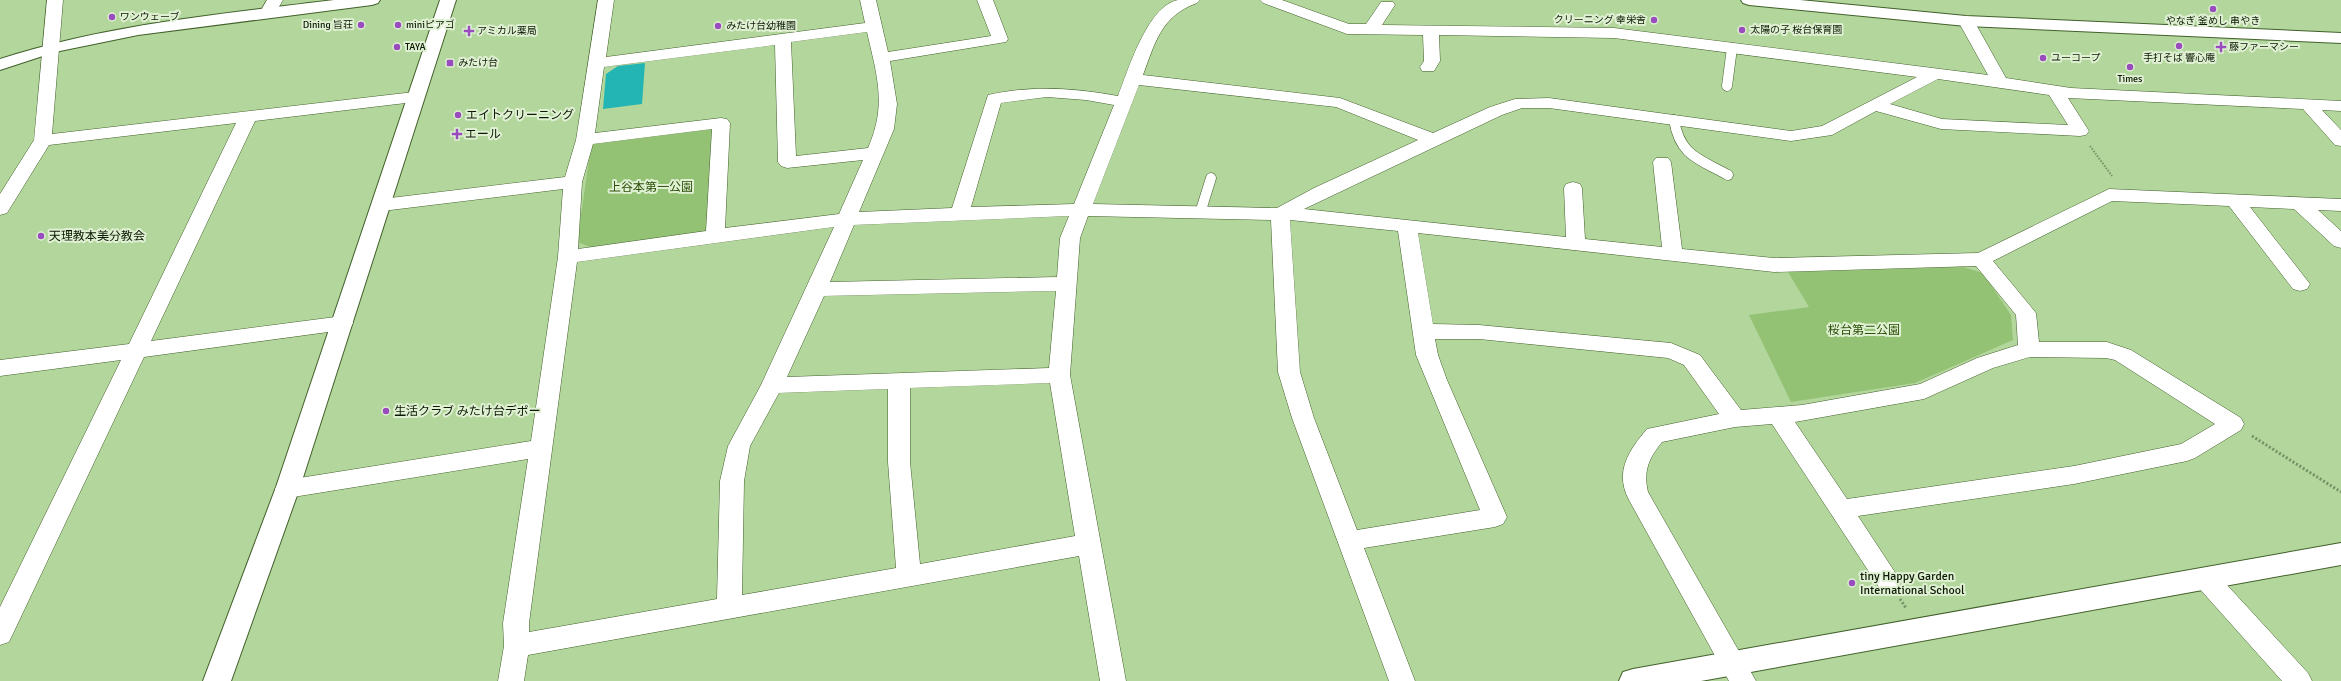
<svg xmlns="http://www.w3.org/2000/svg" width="2341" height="681" font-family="Signika,'Noto Sans JP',sans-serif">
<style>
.green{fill:#94c274}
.water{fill:#23b5b3}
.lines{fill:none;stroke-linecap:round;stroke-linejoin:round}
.lane-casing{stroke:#42602b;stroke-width:11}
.street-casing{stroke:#42602b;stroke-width:1}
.secondary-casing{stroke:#42602b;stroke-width:2}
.path-far1{stroke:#769165;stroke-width:2;stroke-dasharray:1.5 1.5;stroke-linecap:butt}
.path{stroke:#769165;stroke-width:3;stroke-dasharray:2 2;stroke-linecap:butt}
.lane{stroke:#fff;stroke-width:10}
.street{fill:#fff;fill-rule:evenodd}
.secondary{fill:#fff;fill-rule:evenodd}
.poi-dot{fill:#984cbd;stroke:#dff0d3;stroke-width:1.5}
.labels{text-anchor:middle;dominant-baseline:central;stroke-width:4;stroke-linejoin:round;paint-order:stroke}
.far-poi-label{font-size:10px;fill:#0c1904;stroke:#dff0d3;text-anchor:start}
.poi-label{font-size:12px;fill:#0c1904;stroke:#dff0d3;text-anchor:start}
.park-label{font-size:12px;fill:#2c4f08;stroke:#dff0d3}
</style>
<rect width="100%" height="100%" fill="#b3d69c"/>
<g class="green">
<path d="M 714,124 L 710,234 L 593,248 L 577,242 L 592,140 Z"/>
<path d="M 1963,267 L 1983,273 L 2011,315 L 2013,340 L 1915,383 L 1791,402 L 1749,315 L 1809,307 L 1788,272 Z"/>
</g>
<path class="water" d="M 645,63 L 642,104 L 603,109 L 606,74 L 618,66 Z"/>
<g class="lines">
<g class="lane-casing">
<g id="lane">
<path d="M 1727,86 L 1732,48"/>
<path d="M 1674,120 C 1680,156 1699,159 1728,175"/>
<path d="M 1201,210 L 1211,178"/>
</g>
</g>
<g class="street-casing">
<g id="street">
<path d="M 47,0 L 63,0 L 52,134 L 414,92 L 420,93 L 423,97 L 420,101 L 414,102 L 255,121 L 151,341 L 343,316 L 350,318 L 353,323 L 350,328 L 343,330 L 144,357 L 9,642 L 0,645 L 0,607 L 121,360 L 0,376 L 0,360 L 129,344 L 236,123 L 49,145 L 7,213 L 0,215 L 0,194 L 34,140 Z"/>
<path d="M 267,0 L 283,0 L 274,15 L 262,15 L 260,12 Z"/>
<path d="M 598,0 L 614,0 L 606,57 L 865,23 L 860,0 L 876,0 L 888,52 L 991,36 L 977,0 L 993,0 L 1008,39 L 1006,42 L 890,61 L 897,104 L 894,129 L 859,212 L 952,208 L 988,95 C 1032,85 1074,88 1118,96 C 1128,71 1147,6 1178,0 C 1185,0 1193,0 1200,0 L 1197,3 C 1161,16 1155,43 1143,75 L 1340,98 L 1433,133 L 1490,107 L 1515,99 L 1549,98 L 1791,131 L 1822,126 L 1917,77 L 1614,38 L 1439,35 L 1440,61 L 1434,71 L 1422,71 L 1420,67 L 1424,61 L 1423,35 L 1347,34 L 1263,3 L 1260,0 L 1282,0 L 1349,24 L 1366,24 L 1381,2 L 1393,2 L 1395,5 L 1382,25 L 1614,28 L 1988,75 L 1958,21 L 1960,18 L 1972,18 L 1974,21 L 2006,78 L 2071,88 L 2341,101 L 2341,111 L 2322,110 L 2341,130 L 2341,146 L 2335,145 L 2303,109 L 2068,98 L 2089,131 L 2086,135 L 2080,136 L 1941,129 L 1876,111 L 1832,135 L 1791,141 L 1549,108 L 1522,108 L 1502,115 L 1304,209 L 1566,237 L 1564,188 L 1566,184 L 1573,182 L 1580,184 L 1582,188 L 1585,239 L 1662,247 L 1653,162 L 1656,158 L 1668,158 L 1671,162 L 1682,249 L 1774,258 L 1978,253 L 2109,189 L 2341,199 L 2341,211 L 2318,210 L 2341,231 L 2341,248 L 2334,246 L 2294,209 L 2250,207 L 2310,284 L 2307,289 L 2300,291 L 2293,289 L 2229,206 L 2112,201 L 1993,261 L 2036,313 L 2039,342 L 2107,342 L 2131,350 L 2241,418 L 2244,424 L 2241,430 L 2195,458 L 2187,461 L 2074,484 L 1858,516 L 1900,580 L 1897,587 L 1888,590 L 1879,587 L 1772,424 L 1735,427 L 1662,442 C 1649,458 1643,471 1648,492 L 1756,681 L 1729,681 L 1629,500 C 1614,472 1629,450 1647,429 L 1719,414 L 1684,365 L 1668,358 L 1479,339 L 1435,339 L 1438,355 L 1447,380 L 1507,517 L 1503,524 L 1495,527 L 1364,548 L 1415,681 L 1389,681 L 1292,418 L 1278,372 L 1271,220 L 1088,216 L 1080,238 L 1070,375 L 1126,681 L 1100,681 L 1079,556 L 528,655 L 524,681 L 498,681 L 504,646 L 503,623 L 528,459 L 287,498 L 279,496 L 275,489 L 279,482 L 287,480 L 531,441 L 558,257 L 563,189 L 382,211 L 375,209 L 373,205 L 375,201 L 382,199 L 565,177 L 576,140 ZM 867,32 C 877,76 887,105 868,148 L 796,156 L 791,42 ZM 775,45 L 778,162 L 781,166 L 787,168 L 863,160 L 839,214 L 725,228 L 730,123 L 727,119 L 721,118 L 595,133 L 604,67 ZM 1938,79 L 2049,95 L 2068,125 L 1942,119 L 1890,104 ZM 1139,85 L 1336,107 L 1418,140 L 1314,188 L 1277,208 L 1093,204 ZM 1047,97 L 1086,100 L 1114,105 L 1074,204 L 971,207 L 1001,103 ZM 712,129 L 706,231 L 578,249 L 582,182 L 593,144 ZM 1069,216 L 1060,238 L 1057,277 L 830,282 L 854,225 ZM 1290,220 L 1398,231 L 1416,355 L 1480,510 L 1357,530 L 1314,418 L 1300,372 ZM 834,227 L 761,385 L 728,446 L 720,481 L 717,599 L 529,632 L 529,623 L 577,262 ZM 1418,233 L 1774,272 L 1976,266 L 2016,315 L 2018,345 L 1977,358 L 1920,384 L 1802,405 L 1741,410 L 1700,355 L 1671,343 L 1479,325 L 1433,324 ZM 1056,291 L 1049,368 L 787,377 L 824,296 ZM 2030,357 L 2106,358 L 2115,360 L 2215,424 L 2181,444 L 2074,466 L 1847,499 L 1795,422 L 1924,399 L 1993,368 ZM 1050,383 L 1075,536 L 920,564 L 910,462 L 910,388 ZM 888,389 L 888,462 L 896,568 L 742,595 L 744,481 L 750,446 L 779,393 Z"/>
<path d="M 2207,570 L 2216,573 L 2308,673 L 2312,681 L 2282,681 L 2198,587 L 2195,580 L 2198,573 Z"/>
</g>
</g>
<g class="secondary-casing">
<g id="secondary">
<path d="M 334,0 L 380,0 L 378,3 L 372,5 L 138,35 L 55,52 L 0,70 L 0,59 C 108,24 222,14 334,0 Z"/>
<path d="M 440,0 L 456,0 L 300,487 L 231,681 L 203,681 L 276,487 Z"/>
<path d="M 1741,0 L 1800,0 L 1966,16 L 2341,33 L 2341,43 L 1966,26 L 1749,5 L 1743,3 Z"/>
<path d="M 2341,543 L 2341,565 L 1701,681 L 1619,681 L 1623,672 L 1633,669 Z"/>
</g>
</g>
<path class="path-far1" d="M 2090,146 L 2112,176"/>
<g class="path">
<path d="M 2252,436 L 2341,492"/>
<path d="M 1900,599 L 1906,608"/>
</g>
<use href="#lane" class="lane"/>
<use href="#street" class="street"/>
<use href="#secondary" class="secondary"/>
</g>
<g class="poi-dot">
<circle cx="2213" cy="9" r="4"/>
<circle cx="112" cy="17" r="4"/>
<circle cx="1654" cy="20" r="4"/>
<circle cx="361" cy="25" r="4"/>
<circle cx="398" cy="25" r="4"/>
<circle cx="718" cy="26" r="4"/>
<circle cx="1742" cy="30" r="4"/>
<path d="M467 25h4v4h4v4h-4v4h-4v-4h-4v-4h4z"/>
<circle cx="2179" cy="46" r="4"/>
<circle cx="397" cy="47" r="4"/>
<path d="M2219 41h4v4h4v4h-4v4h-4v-4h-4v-4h4z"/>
<circle cx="2043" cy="58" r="4"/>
<rect x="446" y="59" width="8" height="8" rx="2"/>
<circle cx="2130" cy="67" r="4"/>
<circle cx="458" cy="115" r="4"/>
<path d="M455 128h4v4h4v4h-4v4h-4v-4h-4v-4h4z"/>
<circle cx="41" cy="236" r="4"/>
<circle cx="386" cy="411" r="4"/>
<circle cx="1852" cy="583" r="4"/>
</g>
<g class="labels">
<g class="far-poi-label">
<text x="120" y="17">ワンウェーブ</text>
<text x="1646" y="20" text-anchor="end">クリーニング 幸栄舎</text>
<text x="2213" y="21" text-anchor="middle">やなぎ 釜めし 串やき</text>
<text x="353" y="25" text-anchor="end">Dining 旨荘</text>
<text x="406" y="25">miniピアゴ</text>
<text x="726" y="26">みたけ台幼稚園</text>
<text x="1750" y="30">太陽の子 桜台保育園</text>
<text x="477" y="31">アミカル薬局</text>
<text x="405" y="47">TAYA</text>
<text x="2229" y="47">藤ファーマシー</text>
<text x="2051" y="58">ユーコープ</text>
<text x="2179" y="58" text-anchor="middle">手打そば 響心庵</text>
<text x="458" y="63">みたけ台</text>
<text x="2130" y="79" text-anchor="middle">Times</text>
</g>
<g class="poi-label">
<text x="466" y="115">エイトクリーニング</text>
<text x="465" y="134">エール</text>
<text x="49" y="236">天理教本美分教会</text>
<text x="394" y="411">生活クラブ みたけ台デポー</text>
<text x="1860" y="576">tiny Happy Garden<tspan x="1860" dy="14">International School</tspan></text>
</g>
<g class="park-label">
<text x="651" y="187">上谷本第一公園</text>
<text x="1864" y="330">桜台第二公園</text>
</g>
</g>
</svg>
